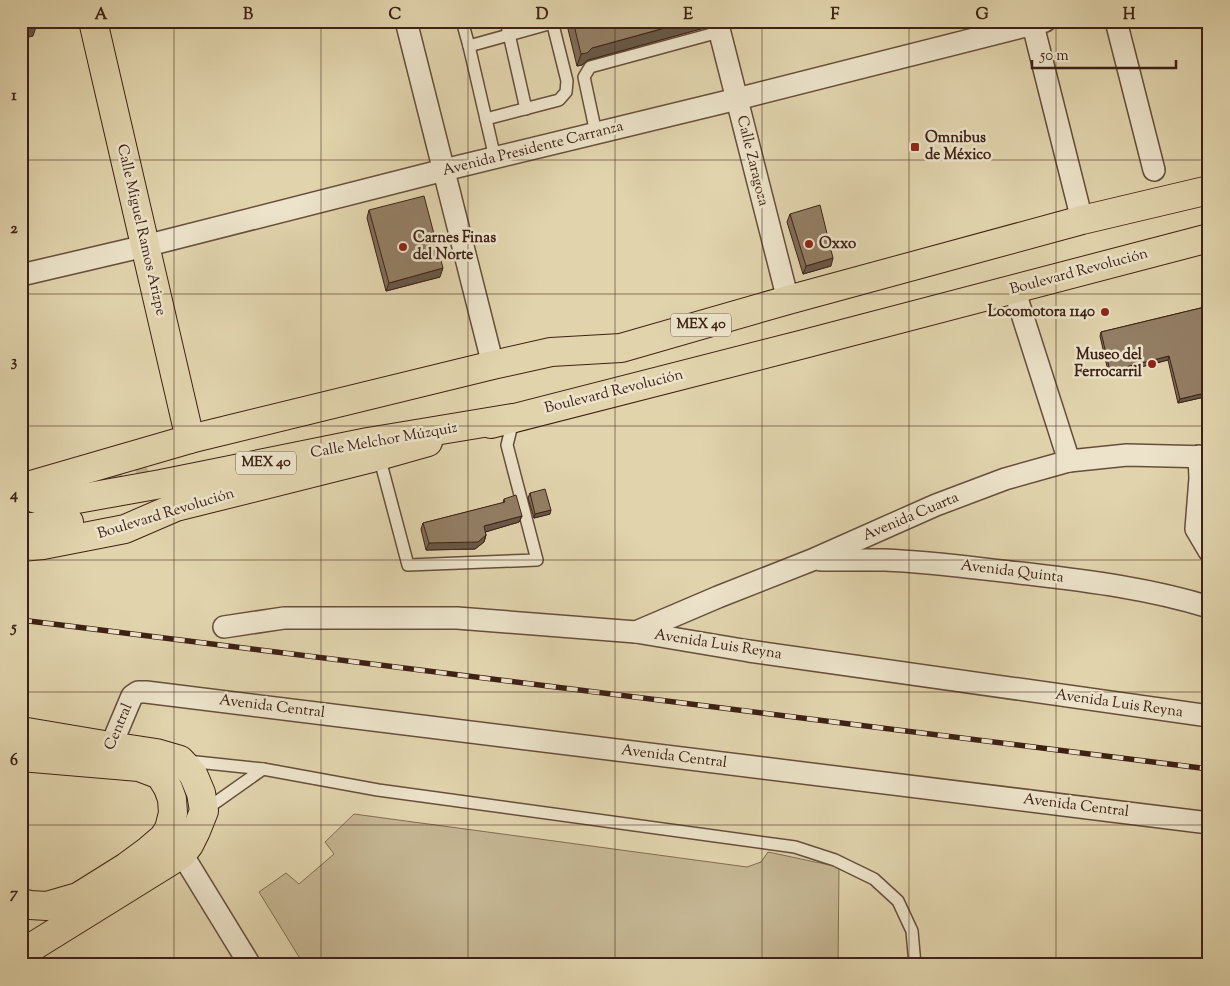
<svg xmlns="http://www.w3.org/2000/svg" width="1230" height="986" font-family="'Sorts Mill Goudy',serif">
<style>
.park{fill:#c5b693;stroke:#826c54}
.lines{fill:none;stroke-linecap:round;stroke-linejoin:round}
.primary-tunnel{stroke:#c0b08f;stroke-width:28;stroke-dasharray:28 14;stroke-linecap:butt}
.lane-casing{stroke:#674e3c;stroke-width:14}
.street-casing{stroke:#674e3c;stroke-width:24}
.primary-casing{stroke:#3e2116;stroke-width:30}
.highway-casing{stroke:#3e2116;stroke-width:30}
.lane{stroke:#ece3ca;stroke-width:11}
.street{stroke:#ece3ca;stroke-width:21}
.primary{stroke:#e1d4ad;stroke-width:28}
.highway{stroke:#e1d4ad;stroke-width:28}
.rail-casing{stroke:#3e2116;stroke-width:5.5}
.rail{stroke:#ece3ca;stroke-width:4;stroke-dasharray:11;stroke-linecap:butt}
.wall{fill:#7e6c57;stroke:#3e2116}
.shaded-wall{fill:#675847;stroke:#3e2116}
.building{fill:#937e65;stroke:#3e2116}
.grid{fill:none;stroke:#3e2116;stroke-width:1;stroke-opacity:0.55}
.poi-dot{fill:#8f2418;stroke:#ece3ca;stroke-width:2}
.labels{text-anchor:middle;dominant-baseline:central;stroke-width:5;stroke-linejoin:round;paint-order:stroke}
.shield{fill:#ece3ca;stroke:#725b4c;stroke-width:1}
.shield-label{font-size:14px;font-weight:bold;fill:#3e2116}
.poi-label{font-size:15px;font-weight:bold;fill:#3e2116;stroke:#ece3ca;text-anchor:start}
.street-label{font-size:15px;fill:#3e2116;stroke:#ece3ca}
.neatline{fill:none;stroke:#3e2116;stroke-width:2}
.grid-label{font-size:16px;text-anchor:middle;font-weight:bold;fill:#3e2116}
</style>
<rect width="100%" height="100%" fill="#e1d4ad"/>
<filter id="stains"><feTurbulence type="fractalNoise" baseFrequency=".004" numOctaves="4"/><feColorMatrix values="0 0 0 0 .2 0 0 0 0 .09 0 0 0 0 .02 0 0 0 .5 -.17"/></filter>
<radialGradient id="worn" r=".72"><stop offset=".6" stop-color="#630" stop-opacity="0"/><stop offset="1" stop-color="#630" stop-opacity=".3"/></radialGradient>
<path class="park" d="M 354,814 L 747,867 L 761,862 L 768,852 L 839,867 L 838,965 L 304,965 L 259,892 L 286,873 L 299,884 L 334,854 L 325,842 Z"/>
<g class="lines">
<path class="primary-tunnel" d="M 99,492 L 147,468"/>
<g class="lane-casing">
<g id="lane">
<path d="M 462,21 L 469,46 L 495,158"/>
<path d="M 506,21 L 526,109"/>
<path d="M 469,46 L 552,23"/>
<path d="M 486,119 L 559,100 L 566,92 L 567,81 L 552,21"/>
<path d="M 596,133 L 584,77 L 590,67 L 719,32"/>
<path d="M 379,456 L 408,565 L 537,560 L 507,445 L 513,421"/>
<path d="M 187,761 L 263,769 L 378,790 L 795,847 L 835,860 L 874,879 L 898,901 L 912,931 L 915,965"/>
<path d="M 205,810 L 263,769"/>
</g>
</g>
<g class="street-casing">
<g id="street">
<path d="M 406,21 L 493,365"/>
<path d="M 717,21 L 788,300"/>
<path d="M 1032,21 L 1082,220"/>
<path d="M 1116,21 L 1154,170"/>
<path d="M 21,275 L 145,246 L 444,170 L 737,99 L 1045,21"/>
<path d="M 1014,289 L 1069,461"/>
<path d="M 1199,456 L 1200,478 L 1196,529 L 1209,551"/>
<path d="M 821,560 C 842,560 864,560 885,560 C 934,562 981,569 1029,574 C 1089,581 1151,589 1209,607"/>
<path d="M 224,627 L 284,618 L 457,618 L 636,632 L 749,651 L 1209,716"/>
<path d="M 636,632 L 718,597 L 812,560 L 936,505 L 1005,479 L 1069,461 L 1127,455 L 1209,457"/>
<path d="M 105,760 L 132,696 L 138,692 L 146,692 L 1209,823"/>
<path d="M 182,854 L 250,965"/>
</g>
</g>
<g class="primary-casing">
<g id="primary">
<path d="M 491,424 L 804,344 L 1209,238"/>
<path d="M 21,488 L 190,439 L 493,365 L 551,352 L 621,348 L 788,300 L 1082,220 L 1209,190"/>
<path d="M 21,527 L 38,527 L 69,522"/>
<path d="M 21,547 L 43,545 L 125,529 L 176,507 L 368,459 L 428,442"/>
<path d="M 21,731 L 110,746 L 156,753 L 180,760 L 193,774 L 201,793 L 204,811 L 196,831 L 189,845 L 182,854 L 24,952 L 21,956"/>
<path d="M 21,757 L 139,767 L 160,775 L 168,788 L 172,799 L 173,813 L 169,829 L 163,838 L 149,850 L 126,867 L 78,897 L 47,906 L 30,905 L 21,903"/>
</g>
</g>
<g class="highway-casing">
<g id="highway">
<path d="M 93,21 L 190,439"/>
<path d="M 21,489 L 34,498 L 44,501 L 66,501 L 161,484 L 368,442 L 513,418"/>
</g>
</g>
<use href="#lane" class="lane"/>
<use href="#street" class="street"/>
<use href="#primary" class="primary"/>
<use href="#highway" class="highway"/>
<g class="rail-casing">
<path id="rail" d="M 21,620 L 1209,769"/>
</g>
<use href="#rail" class="rail"/>
</g>
<g class="wall">
<path d="M 566,21 L 706,21 L 704,28 L 588,60 L 582,65 L 577,66 Z"/>
<path d="M 369,210 L 440,277 L 386,291 L 367,218 Z"/>
<path d="M 790,214 L 831,266 L 803,274 L 787,222 Z"/>
<path d="M 1209,306 L 1209,396 L 1178,403 L 1168,360 L 1109,375 L 1100,336 L 1101,332 Z"/>
<path d="M 530,493 L 550,514 L 534,518 L 528,498 Z"/>
<path d="M 504,499 L 522,516 L 519,522 L 485,532 L 486,535 L 484,542 L 475,549 L 426,550 L 421,529 L 423,523 L 503,503 Z"/>
</g>
<g class="shaded-wall">
<path d="M 690,21 L 706,21 L 704,28 L 588,60 L 582,65 L 577,66 L 581,54 L 592,48 Z"/>
<path d="M 37,24 L 33,36 L 21,39 L 21,29 Z"/>
<path d="M 833,258 L 831,266 L 803,274 L 806,266 Z"/>
<path d="M 443,268 L 440,277 L 386,291 L 389,283 Z"/>
<path d="M 1169,356 L 1168,360 L 1109,375 L 1110,371 Z"/>
<path d="M 1209,392 L 1209,396 L 1178,403 L 1180,399 Z"/>
<path d="M 551,510 L 550,514 L 534,518 L 535,514 Z"/>
<path d="M 522,516 L 519,522 L 482,533 L 484,526 Z"/>
<path d="M 486,535 L 484,542 L 475,549 L 426,550 L 429,543 Z"/>
</g>
<g class="building">
<path d="M 21,21 L 36,21 L 37,24 L 21,29 Z"/>
<path d="M 573,21 L 690,21 L 592,48 L 587,53 L 581,54 Z"/>
<path d="M 424,196 L 443,268 L 389,283 L 369,210 Z"/>
<path d="M 820,205 L 833,258 L 806,266 L 790,214 Z"/>
<path d="M 1209,306 L 1209,392 L 1180,399 L 1169,356 L 1110,371 L 1101,332 Z"/>
<path d="M 545,489 L 551,510 L 535,514 L 530,493 Z"/>
<path d="M 516,495 L 522,516 L 484,526 L 486,535 L 478,542 L 429,543 L 423,523 L 505,502 L 504,499 Z"/>
</g>
<path class="grid" d="M 174,21 L 174,965M 321,21 L 321,965M 468,21 L 468,965M 615,21 L 615,965M 762,21 L 762,965M 909,21 L 909,965M 1056,21 L 1056,965M 21,160 L 1209,160M 21,294 L 1209,294M 21,426 L 1209,426M 21,560 L 1209,560M 21,692 L 1209,692M 21,825 L 1209,825"/>
<g class="poi-dot">
<rect x="910" y="142" width="10" height="10" rx="2.5"/>
<circle cx="809" cy="244" r="5"/>
<circle cx="403" cy="247" r="5"/>
<circle cx="1105" cy="312" r="5"/>
<circle cx="1152" cy="364" r="5"/>
</g>
<g class="labels">
<g class="shield">
<rect x="671" y="313.5" width="60" height="23" rx="4"/>
<rect x="236" y="451.5" width="60" height="23" rx="4"/>
</g>
<g class="shield-label">
<text x="701" y="325">MEX 40</text>
<text x="266" y="463">MEX 40</text>
</g>
<g class="poi-label">
<text x="925" y="138">Omnibus<tspan x="925" dy="17">de México</tspan></text>
<text x="413" y="238">Carnes Finas<tspan x="413" dy="17">del Norte</tspan></text>
<text x="819" y="244">Oxxo</text>
<text x="1095" y="312" text-anchor="end">Locomotora 1140</text>
<text x="1142" y="355" text-anchor="end">Museo del<tspan x="1142" dy="17">Ferrocarril</tspan></text>
</g>
<g class="street-label">
<text transform="translate(533 149) rotate(-14)">Avenida Presidente Carranza</text>
<text transform="translate(752 161) rotate(76)">Calle Zaragoza</text>
<text transform="translate(141 230) rotate(77)">Calle Miguel Ramos Arizpe</text>
<text transform="translate(1079 272) rotate(-15)">Boulevard Revolución</text>
<text transform="translate(614 392) rotate(-14)">Boulevard Revolución</text>
<text transform="translate(384 441) rotate(-10)">Calle Melchor Múzquiz</text>
<text transform="translate(166 514) rotate(-17)">Boulevard Revolución</text>
<text transform="translate(911 517) rotate(-23)">Avenida Cuarta</text>
<text transform="translate(1012 572) rotate(7)">Avenida Quinta</text>
<text transform="translate(718 645) rotate(9)">Avenida Luis Reyna</text>
<text transform="translate(1119 704) rotate(8)">Avenida Luis Reyna</text>
<text transform="translate(272 707) rotate(7)">Avenida Central</text>
<text transform="translate(119 727) rotate(-67)">Central</text>
<text transform="translate(674 757) rotate(7)">Avenida Central</text>
<text transform="translate(1076 806) rotate(7)">Avenida Central</text>
</g>
</g>
<rect width="1230" height="986" fill="none" stroke="#e1d4ad" stroke-width="55"/>
<path d="M1032 60v8h144v-8" fill="none" stroke="#3e2116" stroke-width="2.5"/>
<text x="1040" y="60" font-size="15" fill="#3e2116" stroke="#ece3ca" stroke-width="4" paint-order="stroke">50 m</text>
<rect x="28" y="28" width="1174" height="930" class="neatline"/>
<g class="grid-label">
<text x="101" y="19">A</text>
<text x="248" y="19">B</text>
<text x="395" y="19">C</text>
<text x="542" y="19">D</text>
<text x="688" y="19">E</text>
<text x="835" y="19">F</text>
<text x="982" y="19">G</text>
<text x="1129" y="19">H</text>
<text x="14" y="100">1</text>
<text x="14" y="233">2</text>
<text x="14" y="366">3</text>
<text x="14" y="499">4</text>
<text x="14" y="632">5</text>
<text x="14" y="765">6</text>
<text x="14" y="898">7</text>
</g>
<rect width="100%" height="100%" filter="url(#stains)"/>
<rect width="100%" height="100%" fill="url(#worn)"/>
</svg>
